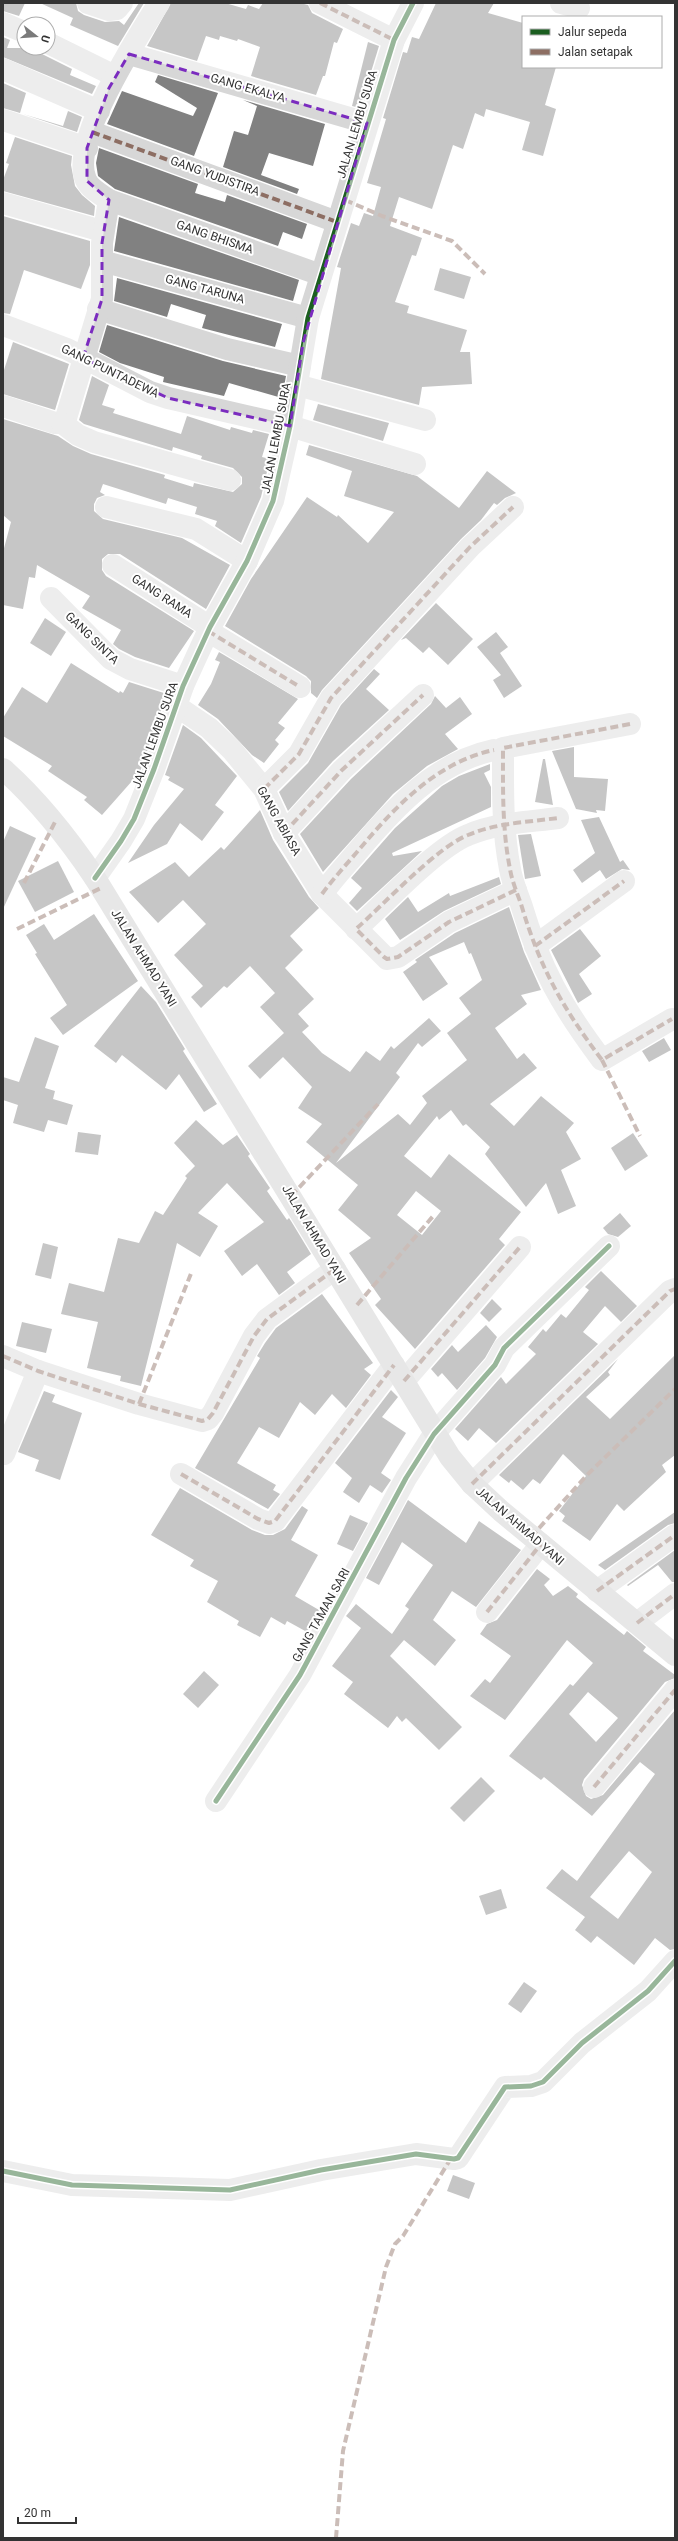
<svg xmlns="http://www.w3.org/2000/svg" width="678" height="2541" font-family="Roboto,sans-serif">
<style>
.building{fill:#818181;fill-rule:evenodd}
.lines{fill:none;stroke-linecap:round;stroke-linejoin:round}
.minor{stroke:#d7d7d7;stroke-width:22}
.major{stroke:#cacaca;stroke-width:22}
.quiet{stroke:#8d6e63;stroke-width:4;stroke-dasharray:8 4;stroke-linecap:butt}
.cycleway-casing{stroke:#fff;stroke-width:8}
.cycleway{stroke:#1b5e20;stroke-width:5}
.marked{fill:none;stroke:#7b2cbf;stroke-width:3;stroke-dasharray:8 5;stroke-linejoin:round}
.labels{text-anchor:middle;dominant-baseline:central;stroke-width:4;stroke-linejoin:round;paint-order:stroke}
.street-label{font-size:12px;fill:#333;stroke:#fff}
</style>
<rect width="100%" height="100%" fill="#fff"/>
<g class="building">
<path d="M 3,3 L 25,3 L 19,16 L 3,11 Z"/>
<path d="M 40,3 L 76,3 L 78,11 L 84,15 L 105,22 L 119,21 L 124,25 L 139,3 L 144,3 L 118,46 L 70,25 L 73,18 Z"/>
<path d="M 171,3 L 225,3 L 246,9 L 248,5 L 259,9 L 263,3 L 300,3 L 308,5 L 312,13 L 343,29 L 337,43 L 334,42 L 325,76 L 323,76 L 316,95 L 251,76 L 260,47 L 238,39 L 237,41 L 220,36 L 219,40 L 206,36 L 197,61 L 147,46 Z"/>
<path d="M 436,3 L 494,3 L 488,13 L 523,23 L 523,67 L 556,67 L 545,105 L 556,109 L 543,156 L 522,150 L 530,122 L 486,109 L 484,117 L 475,113 L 463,149 L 453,145 L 432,209 L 399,197 L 390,226 L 422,238 L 416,256 L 412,255 L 395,302 L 409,306 L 407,313 L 467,330 L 460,352 L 470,352 L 472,384 L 422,387 L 419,405 L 321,379 L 341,268 L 337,267 L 351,223 L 359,226 L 364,213 L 373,216 L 381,187 L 367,183 L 386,119 L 383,118 L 403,52 L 407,53 L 412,37 L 419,39 Z"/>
<path d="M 3,37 L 10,40 L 7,48 L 37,48 L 42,54 L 72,69 L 70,75 L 96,86 L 92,94 L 3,57 Z"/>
<path d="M 368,42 L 379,46 L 360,108 L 352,106 Z"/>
<path d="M 158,75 L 218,93 L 194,156 L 107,124 L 122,91 L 193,116 L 197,108 L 155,82 Z"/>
<path d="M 3,83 L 26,93 L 20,113 L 3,108 Z"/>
<path d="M 243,100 L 325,124 L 313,166 L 269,153 L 261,175 L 299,189 L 297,194 L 223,167 L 234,131 L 248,135 L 257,106 Z"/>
<path d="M 68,111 L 82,117 L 77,132 L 23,114 L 63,126 Z"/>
<path d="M 15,137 L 72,156 L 71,165 L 75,186 L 82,195 L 95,206 L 94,216 L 3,191 L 3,180 L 9,164 L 6,163 Z"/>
<path d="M 99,148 L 198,184 L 195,193 L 225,202 L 227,195 L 307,224 L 302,239 L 283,232 L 278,246 L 115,189 L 98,176 L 96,163 Z"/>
<path d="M 3,216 L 90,241 L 90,265 L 81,289 L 24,270 L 10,314 L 3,313 Z"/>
<path d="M 119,217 L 299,280 L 293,301 L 114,251 Z"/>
<path d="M 440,268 L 471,277 L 464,299 L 434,290 Z"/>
<path d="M 117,278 L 282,324 L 275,347 L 202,328 L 206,315 L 171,304 L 167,317 L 114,301 Z"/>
<path d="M 107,325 L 223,361 L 286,376 L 282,398 L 229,383 L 224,396 L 163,382 L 164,377 L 120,363 L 99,352 Z"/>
<path d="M 13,342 L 69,364 L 55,410 L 3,394 L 3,373 Z"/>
<path d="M 92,376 L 109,385 L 102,405 L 115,409 L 113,413 L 181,434 L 187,416 L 230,430 L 231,427 L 252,433 L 253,430 L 269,434 L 262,457 L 270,459 L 261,497 L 241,543 L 215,526 L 217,521 L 195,514 L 197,507 L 168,498 L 166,504 L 103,484 L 100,492 L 105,495 L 97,498 L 94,504 L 94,511 L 103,519 L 182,538 L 230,565 L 206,609 L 120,554 L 108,554 L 102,559 L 102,570 L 106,576 L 194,631 L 169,668 L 135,657 L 119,649 L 113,644 L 121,630 L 82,608 L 90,596 L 37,565 L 35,578 L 29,577 L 23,609 L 3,605 L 3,552 L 11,522 L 3,515 L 3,419 L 58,436 L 73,446 L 91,454 L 165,475 L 164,478 L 193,487 L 194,483 L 233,492 L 242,484 L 242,477 L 233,468 L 201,459 L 202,456 L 173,447 L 172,451 L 84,424 L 79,420 Z"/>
<path d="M 318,404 L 389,423 L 383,441 L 313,420 Z"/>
<path d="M 309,445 L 417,476 L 459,508 L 487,471 L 516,493 L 505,498 L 497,505 L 494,503 L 481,520 L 461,539 L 322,690 L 317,698 L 311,693 L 311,681 L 306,676 L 225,626 L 251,579 L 307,497 L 337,517 L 338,515 L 368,543 L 394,512 L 344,496 L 352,471 L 306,455 Z"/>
<path d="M 436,603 L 473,639 L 448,665 L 429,647 L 423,653 L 406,638 L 401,640 Z"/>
<path d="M 45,618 L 66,632 L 51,656 L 30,643 Z"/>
<path d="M 496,632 L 508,647 L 500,653 L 522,686 L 504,698 L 493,680 L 501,675 L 477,647 Z"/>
<path d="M 219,652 L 298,699 L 278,723 L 285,728 L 275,740 L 279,744 L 264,763 L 252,755 L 218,719 L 198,705 L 211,684 L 220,662 L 215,660 Z"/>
<path d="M 71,663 L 119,693 L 120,691 L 123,693 L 129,682 L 167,694 L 140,772 L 102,815 L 84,800 L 87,797 L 48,771 L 52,766 L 3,736 L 3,718 L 22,687 L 47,703 Z"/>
<path d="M 374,669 L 380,674 L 366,689 L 389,710 L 333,761 L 288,811 L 279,792 L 308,763 L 341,705 Z"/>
<path d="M 435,696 L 446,708 L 460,697 L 472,714 L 445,734 L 458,749 L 427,766 L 393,794 L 323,872 L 300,834 L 351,779 L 431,704 Z"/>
<path d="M 183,725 L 201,738 L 237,776 L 215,805 L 224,812 L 202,841 L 180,823 L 167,844 L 128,863 L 154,825 L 184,789 L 168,780 L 170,777 L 165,775 Z"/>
<path d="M 574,747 L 574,777 L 608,779 L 605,811 L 596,810 L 597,813 L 576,809 L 552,751 Z"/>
<path d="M 543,759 L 545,759 L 553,805 L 535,802 Z"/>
<path d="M 490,764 L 490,770 L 484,773 L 491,787 L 491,807 L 392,853 L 393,856 L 422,851 L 357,911 L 349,903 L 362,888 L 351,878 L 395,828 L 442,786 L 459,776 Z"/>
<path d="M 260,810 L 273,840 L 309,897 L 319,908 L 290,936 L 303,950 L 285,968 L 314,999 L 298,1014 L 309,1026 L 302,1032 L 322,1053 L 350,1072 L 366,1051 L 380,1061 L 391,1046 L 394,1049 L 429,1018 L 441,1031 L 422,1047 L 418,1043 L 396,1073 L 400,1077 L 336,1163 L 398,1114 L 410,1125 L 427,1103 L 422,1096 L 467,1060 L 447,1033 L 471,1014 L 459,998 L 482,980 L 471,953 L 469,954 L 464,942 L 429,957 L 448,984 L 423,1001 L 403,972 L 417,962 L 415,960 L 455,933 L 509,907 L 524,952 L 541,990 L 521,995 L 527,1004 L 495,1028 L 517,1059 L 524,1053 L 537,1068 L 490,1104 L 514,1126 L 541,1096 L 574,1123 L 566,1132 L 581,1159 L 561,1170 L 576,1206 L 558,1214 L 546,1183 L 526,1207 L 485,1154 L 490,1147 L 466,1124 L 463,1126 L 451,1110 L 439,1120 L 437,1116 L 404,1156 L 431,1178 L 449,1154 L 521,1212 L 499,1239 L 505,1245 L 415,1349 L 375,1305 L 381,1299 L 349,1253 L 371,1238 L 338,1210 L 358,1185 L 306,1142 L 322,1124 L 298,1108 L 312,1087 L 283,1057 L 260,1079 L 248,1066 L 284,1033 L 260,1007 L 275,993 L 250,966 L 227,988 L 224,986 L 201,1008 L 191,997 L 203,986 L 174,955 L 206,924 L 183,900 L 158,923 L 129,892 L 175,862 L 189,877 L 221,847 L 224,850 ZM 416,1191 L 441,1211 L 422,1235 L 397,1215 Z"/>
<path d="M 599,817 L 620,862 L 623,860 L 630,870 L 622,869 L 606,879 L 600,870 L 582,883 L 573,870 L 595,853 L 581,820 Z"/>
<path d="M 10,826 L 36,838 L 3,909 L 3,842 Z"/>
<path d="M 531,834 L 541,876 L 525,879 L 518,835 Z"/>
<path d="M 58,861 L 74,892 L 35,912 L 18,881 Z"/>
<path d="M 499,877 L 501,884 L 444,911 L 400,940 L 385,919 L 408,897 L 418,912 L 449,893 L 450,896 Z"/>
<path d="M 94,914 L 138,981 L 63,1035 L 50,1018 L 67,1005 L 35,954 L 37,953 L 26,935 L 44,924 L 54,940 Z"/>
<path d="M 580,929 L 601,956 L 579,974 L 592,994 L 578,1003 L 551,950 Z"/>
<path d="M 141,986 L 156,1002 L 185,1049 L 183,1051 L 217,1104 L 204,1112 L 179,1074 L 166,1090 L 122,1055 L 116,1063 L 94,1046 Z"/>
<path d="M 35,1037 L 59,1046 L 45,1088 L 55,1091 L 53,1099 L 73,1105 L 67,1125 L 48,1120 L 44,1132 L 13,1123 L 18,1105 L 3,1100 L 3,1077 L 19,1082 Z"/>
<path d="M 664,1038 L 671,1050 L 649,1062 L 642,1051 Z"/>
<path d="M 196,1120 L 223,1145 L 237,1135 L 250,1154 L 248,1156 L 270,1188 L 267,1191 L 287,1220 L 289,1218 L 291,1221 L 311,1254 L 287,1272 L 295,1283 L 279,1295 L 257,1264 L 242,1276 L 224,1251 L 264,1222 L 227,1183 L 198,1213 L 218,1226 L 200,1257 L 177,1243 L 141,1386 L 120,1381 L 121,1376 L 87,1368 L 98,1322 L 61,1314 L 69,1283 L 104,1292 L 118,1238 L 139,1243 L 155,1211 L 163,1215 L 187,1178 L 185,1176 L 195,1166 L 174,1143 Z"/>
<path d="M 78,1132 L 101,1135 L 98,1155 L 75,1152 Z"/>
<path d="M 633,1133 L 648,1156 L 625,1171 L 611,1148 Z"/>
<path d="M 620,1213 L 631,1226 L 618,1237 L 608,1234 L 603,1228 Z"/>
<path d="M 43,1243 L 58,1247 L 51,1279 L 35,1275 Z"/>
<path d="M 601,1271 L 637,1306 L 621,1322 L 605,1306 L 583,1332 L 598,1344 L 496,1443 L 479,1428 L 468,1441 L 455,1429 L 501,1377 L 506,1384 L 536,1354 L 528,1347 L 543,1329 L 546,1332 L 561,1314 L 566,1318 L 589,1290 L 585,1287 Z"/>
<path d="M 322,1294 L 373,1363 L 364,1369 L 371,1375 L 346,1408 L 332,1394 L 315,1415 L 300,1402 L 279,1438 L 259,1427 L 237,1463 L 276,1485 L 273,1490 L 280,1494 L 268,1509 L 195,1468 L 260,1358 L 257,1356 L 265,1343 L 276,1328 Z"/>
<path d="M 492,1299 L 502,1309 L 489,1322 L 480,1313 Z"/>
<path d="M 22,1322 L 52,1329 L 46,1353 L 16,1346 Z"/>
<path d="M 486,1325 L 497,1337 L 485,1358 L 457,1390 L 442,1373 L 438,1377 L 431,1369 L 452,1345 L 458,1352 Z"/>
<path d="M 675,1355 L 675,1455 L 662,1465 L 666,1472 L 624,1511 L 617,1504 L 590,1541 L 562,1521 L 565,1516 L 559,1511 L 586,1476 L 563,1454 L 540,1484 L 533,1479 L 523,1490 L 511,1480 L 509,1483 L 499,1475 L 618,1359 L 608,1372 L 610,1375 L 586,1397 L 610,1419 Z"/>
<path d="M 391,1390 L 398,1397 L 382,1417 L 406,1433 L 381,1473 L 391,1480 L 382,1493 L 370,1485 L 359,1503 L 343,1492 L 352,1478 L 335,1463 Z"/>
<path d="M 44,1391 L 55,1395 L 52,1402 L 82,1413 L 60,1480 L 35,1471 L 39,1460 L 18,1452 Z"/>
<path d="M 180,1488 L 252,1530 L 265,1535 L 273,1535 L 285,1529 L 302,1506 L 308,1510 L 291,1540 L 318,1555 L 295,1596 L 319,1610 L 307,1632 L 287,1621 L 285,1625 L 271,1617 L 260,1637 L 237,1625 L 239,1621 L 207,1602 L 218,1581 L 190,1566 L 194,1560 L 151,1535 Z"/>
<path d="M 408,1500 L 466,1543 L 479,1521 L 521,1550 L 476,1607 L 452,1591 L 433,1620 L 456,1640 L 435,1666 L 404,1640 L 390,1656 L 462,1727 L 439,1750 L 406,1718 L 402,1722 L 397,1716 L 388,1728 L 344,1694 L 353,1682 L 332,1666 L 361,1628 L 346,1616 L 356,1604 L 392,1634 L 409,1609 L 405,1606 L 433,1565 L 402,1542 L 379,1585 L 366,1578 Z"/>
<path d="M 675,1512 L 675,1523 L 668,1525 L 605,1570 L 598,1565 Z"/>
<path d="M 350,1515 L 368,1523 L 353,1551 L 337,1544 Z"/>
<path d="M 675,1550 L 675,1582 L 672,1582 L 658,1565 L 628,1586 L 627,1585 Z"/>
<path d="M 537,1569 L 550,1579 L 544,1585 L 553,1596 L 568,1586 L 578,1594 L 576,1597 L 624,1635 L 627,1631 L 646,1647 L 643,1651 L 675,1675 L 675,1678 L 665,1682 L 584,1779 L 582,1785 L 586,1796 L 591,1799 L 603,1795 L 675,1710 L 675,1949 L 670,1950 L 655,1938 L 634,1965 L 597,1936 L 591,1943 L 575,1930 L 585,1917 L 546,1888 L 562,1869 L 577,1881 L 655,1774 L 640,1762 L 592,1816 L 544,1777 L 541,1780 L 509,1756 L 570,1684 L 573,1686 L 593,1663 L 567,1640 L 505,1720 L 470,1696 L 485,1679 L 490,1683 L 511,1656 L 480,1634 L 487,1624 L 497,1620 ZM 588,1692 L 618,1718 L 596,1742 L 569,1714 ZM 629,1851 L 652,1872 L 618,1919 L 590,1897 Z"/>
<path d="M 204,1671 L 219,1685 L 198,1708 L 183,1694 Z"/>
<path d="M 481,1777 L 495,1791 L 464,1822 L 450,1808 Z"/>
<path d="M 501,1889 L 507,1908 L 486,1915 L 479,1896 Z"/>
<path d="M 524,1982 L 537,1991 L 521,2013 L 508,2004 Z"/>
<path d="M 453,2175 L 475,2183 L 469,2199 L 447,2191 Z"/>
</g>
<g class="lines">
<g class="minor">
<path d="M 88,3 L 109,10 L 117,9 L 122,3"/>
<path d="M 320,3 L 394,40"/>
<path d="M 561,3 L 579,8"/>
<path d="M 3,23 L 24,32"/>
<path d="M 48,43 L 115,76"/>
<path d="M 129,54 L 367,123"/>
<path d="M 3,69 L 99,111"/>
<path d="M 3,120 L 87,148"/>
<path d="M 92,132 L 337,222"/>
<path d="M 109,200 L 321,275"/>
<path d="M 3,203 L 102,231"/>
<path d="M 102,261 L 308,318"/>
<path d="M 98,309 L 227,349 L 300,366"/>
<path d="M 3,325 L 67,349 L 150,392 L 168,398 L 290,426 L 415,464"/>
<path d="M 297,385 L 425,420"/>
<path d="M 3,406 L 55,423 L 62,423 L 66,418 L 102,299 L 102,243 L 109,200 C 102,195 90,189 86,180 C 69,143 138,36 159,3"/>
<path d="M 62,423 L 78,435 L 94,442 L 230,480"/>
<path d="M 106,507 L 196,529 L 247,561"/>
<path d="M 113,565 L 210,627"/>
<path d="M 51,598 L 111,659 L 130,669 L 183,686"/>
<path d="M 208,631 L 300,687"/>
<path d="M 175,705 L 209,728 L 232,750 L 264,789 L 284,833 L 322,894 L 387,959 L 398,957 L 449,922 L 516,890"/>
<path d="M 630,724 L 503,748 C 503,788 502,829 510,869 C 512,881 517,893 521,904 C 540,968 562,1007 602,1060 L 672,1019"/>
<path d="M 264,789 L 299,754 L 331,698 L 470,547 L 513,507"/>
<path d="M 284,833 L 342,770 L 423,695"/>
<path d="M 95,878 L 121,841 L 134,819 L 154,769 L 183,686 L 210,627 L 247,561 L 273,501 L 290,426 L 308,318 L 394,40 L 413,3"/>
<path d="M 322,894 C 333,879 345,866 357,852 C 394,808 436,762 494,750"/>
<path d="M 356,929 C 383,905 437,847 468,835 C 496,823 528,822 558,818"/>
<path d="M 535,946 L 624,881"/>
<path d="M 3,1356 L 38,1371 L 139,1404 L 202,1421 L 208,1419 L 213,1413 L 254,1336 L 267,1319 L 335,1269"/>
<path d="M 404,1381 L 520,1247"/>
<path d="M 4,1454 L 38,1371"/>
<path d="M 181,1474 L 258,1519 L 269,1523 L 275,1521 L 394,1365"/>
<path d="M 472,1484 L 670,1291 L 675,1289"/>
<path d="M 597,1591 L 675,1535"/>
<path d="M 487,1612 L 541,1544"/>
<path d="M 637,1623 L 675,1594"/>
<path d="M 594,1787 L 675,1690"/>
<path d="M 216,1801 L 300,1675 L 406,1478 L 434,1434 L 495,1365 L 504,1348 L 609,1246"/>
<path d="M 3,2171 L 72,2185 L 230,2190 L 321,2170 L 416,2154 L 454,2159 L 458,2158 L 505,2087 L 531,2086 L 543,2082 L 582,2043 L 648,1991 L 675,1961"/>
</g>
<path class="major" d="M 3,769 C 39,801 68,838 95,878 L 450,1457 L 472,1484 L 501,1511 L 675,1655"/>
<g class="quiet">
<path d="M 320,3 L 394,40"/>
<path d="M 92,132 L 337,222"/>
<path d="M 345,200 L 382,216 L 452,241 L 485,274"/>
<path d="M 208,631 L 300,687"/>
<path d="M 630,724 L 503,748 C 503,788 502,829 510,869 C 512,881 517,893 521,904 C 540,968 562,1007 602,1060 L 672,1019"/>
<path d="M 264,789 L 299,754 L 331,698 L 470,547 L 513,507"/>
<path d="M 284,833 L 342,770 L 423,695"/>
<path d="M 24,883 L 55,822"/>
<path d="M 516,890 L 449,922 L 398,957 L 387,959 L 384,957 L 356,929 C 383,905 437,847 468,835 C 496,823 528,822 558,818"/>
<path d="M 322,894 C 333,879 345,866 357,852 C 394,808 436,762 494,750"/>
<path d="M 17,929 L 101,888"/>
<path d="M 535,946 L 624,881"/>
<path d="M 602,1060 L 640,1136"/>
<path d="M 291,1196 L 378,1104"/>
<path d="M 357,1305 L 434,1215"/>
<path d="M 3,1356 L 38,1371 L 139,1404 L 202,1421 L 208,1419 L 213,1413 L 254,1336 L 267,1319 L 335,1269"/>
<path d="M 404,1381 L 520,1247"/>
<path d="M 139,1404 L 192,1271"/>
<path d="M 181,1474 L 258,1519 L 269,1523 L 275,1521 L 394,1365"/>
<path d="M 472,1484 L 670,1291 L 675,1289"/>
<path d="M 531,1537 L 588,1474 L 675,1389"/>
<path d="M 597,1591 L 675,1535"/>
<path d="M 487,1612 L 541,1544"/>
<path d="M 637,1623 L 675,1594"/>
<path d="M 594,1787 L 675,1690"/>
<path d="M 336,2538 L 343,2451 L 386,2267 L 395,2244 L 403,2236 L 450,2160"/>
</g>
<g class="cycleway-casing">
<g id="cycleway">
<path d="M 95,878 L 121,841 L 134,819 L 154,769 L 183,686 L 210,627 L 247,561 L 273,501 L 290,426 L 308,318 L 394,40 L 413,3"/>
<path d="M 216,1801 L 300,1675 L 406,1478 L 434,1434 L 495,1365 L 504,1348 L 609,1246"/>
<path d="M 3,2171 L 72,2185 L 230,2190 L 321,2170 L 416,2154 L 454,2159 L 458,2158 L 505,2087 L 531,2086 L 543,2082 L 582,2043 L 648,1991 L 675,1961"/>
</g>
</g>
<use href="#cycleway" class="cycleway"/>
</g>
<path d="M0 0H678V2541H0ZM 129,54 L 367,123 L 303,343 L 290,426 L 168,398 L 83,358 L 102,299 L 102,243 L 109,200 L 87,181 L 87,148 L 109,88 Z" fill="#fff" fill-opacity=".55" fill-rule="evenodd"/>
<path class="marked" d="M 129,54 L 367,123 L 303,343 L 290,426 L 168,398 L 83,358 L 102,299 L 102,243 L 109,200 L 87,181 L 87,148 L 109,88 Z"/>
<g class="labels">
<g class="street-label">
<text transform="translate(248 88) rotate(16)">GANG EKALYA</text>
<text transform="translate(357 124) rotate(-73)">JALAN LEMBU SURA</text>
<text transform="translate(215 176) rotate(20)">GANG YUDISTIRA</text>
<text transform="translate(215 237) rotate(19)">GANG BHISMA</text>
<text transform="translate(205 289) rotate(15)">GANG TARUNA</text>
<text transform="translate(110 371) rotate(26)">GANG PUNTADEWA</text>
<text transform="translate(276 438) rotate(-79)">JALAN LEMBU SURA</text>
<text transform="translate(162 596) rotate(33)">GANG RAMA</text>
<text transform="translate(92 638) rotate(44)">GANG SINTA</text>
<text transform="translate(155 735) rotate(-70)">JALAN LEMBU SURA</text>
<text transform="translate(279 821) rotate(61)">GANG ABIASA</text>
<text transform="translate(144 958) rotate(58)">JALAN AHMAD YANI</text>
<text transform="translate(314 1234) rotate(59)">JALAN AHMAD YANI</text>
<text transform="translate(520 1526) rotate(41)">JALAN AHMAD YANI</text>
<text transform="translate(321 1615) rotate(-61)">GANG TAMAN SARI</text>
</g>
</g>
<rect width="678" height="2541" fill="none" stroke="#333333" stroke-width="8"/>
<rect x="522" y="16" width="140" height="52" fill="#ffffff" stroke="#adadad"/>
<rect x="530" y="29" width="20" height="6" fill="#1b5e20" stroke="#adadad"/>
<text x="558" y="36" font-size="12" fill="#333333">Jalur sepeda</text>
<rect x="530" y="49" width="20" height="6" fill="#8d6e63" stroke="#adadad"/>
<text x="558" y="56" font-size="12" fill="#333333">Jalan setapak</text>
<g transform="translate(36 36) rotate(107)"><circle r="19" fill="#ffffff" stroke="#adadad"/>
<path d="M0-3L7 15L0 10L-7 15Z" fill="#7a7a7a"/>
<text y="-6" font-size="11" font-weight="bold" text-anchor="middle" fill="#333333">U</text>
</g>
<path d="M18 2517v6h58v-6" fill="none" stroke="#333333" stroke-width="2"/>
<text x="24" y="2517" font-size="12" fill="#333333" stroke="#ffffff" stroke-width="3" paint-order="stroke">20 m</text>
</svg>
